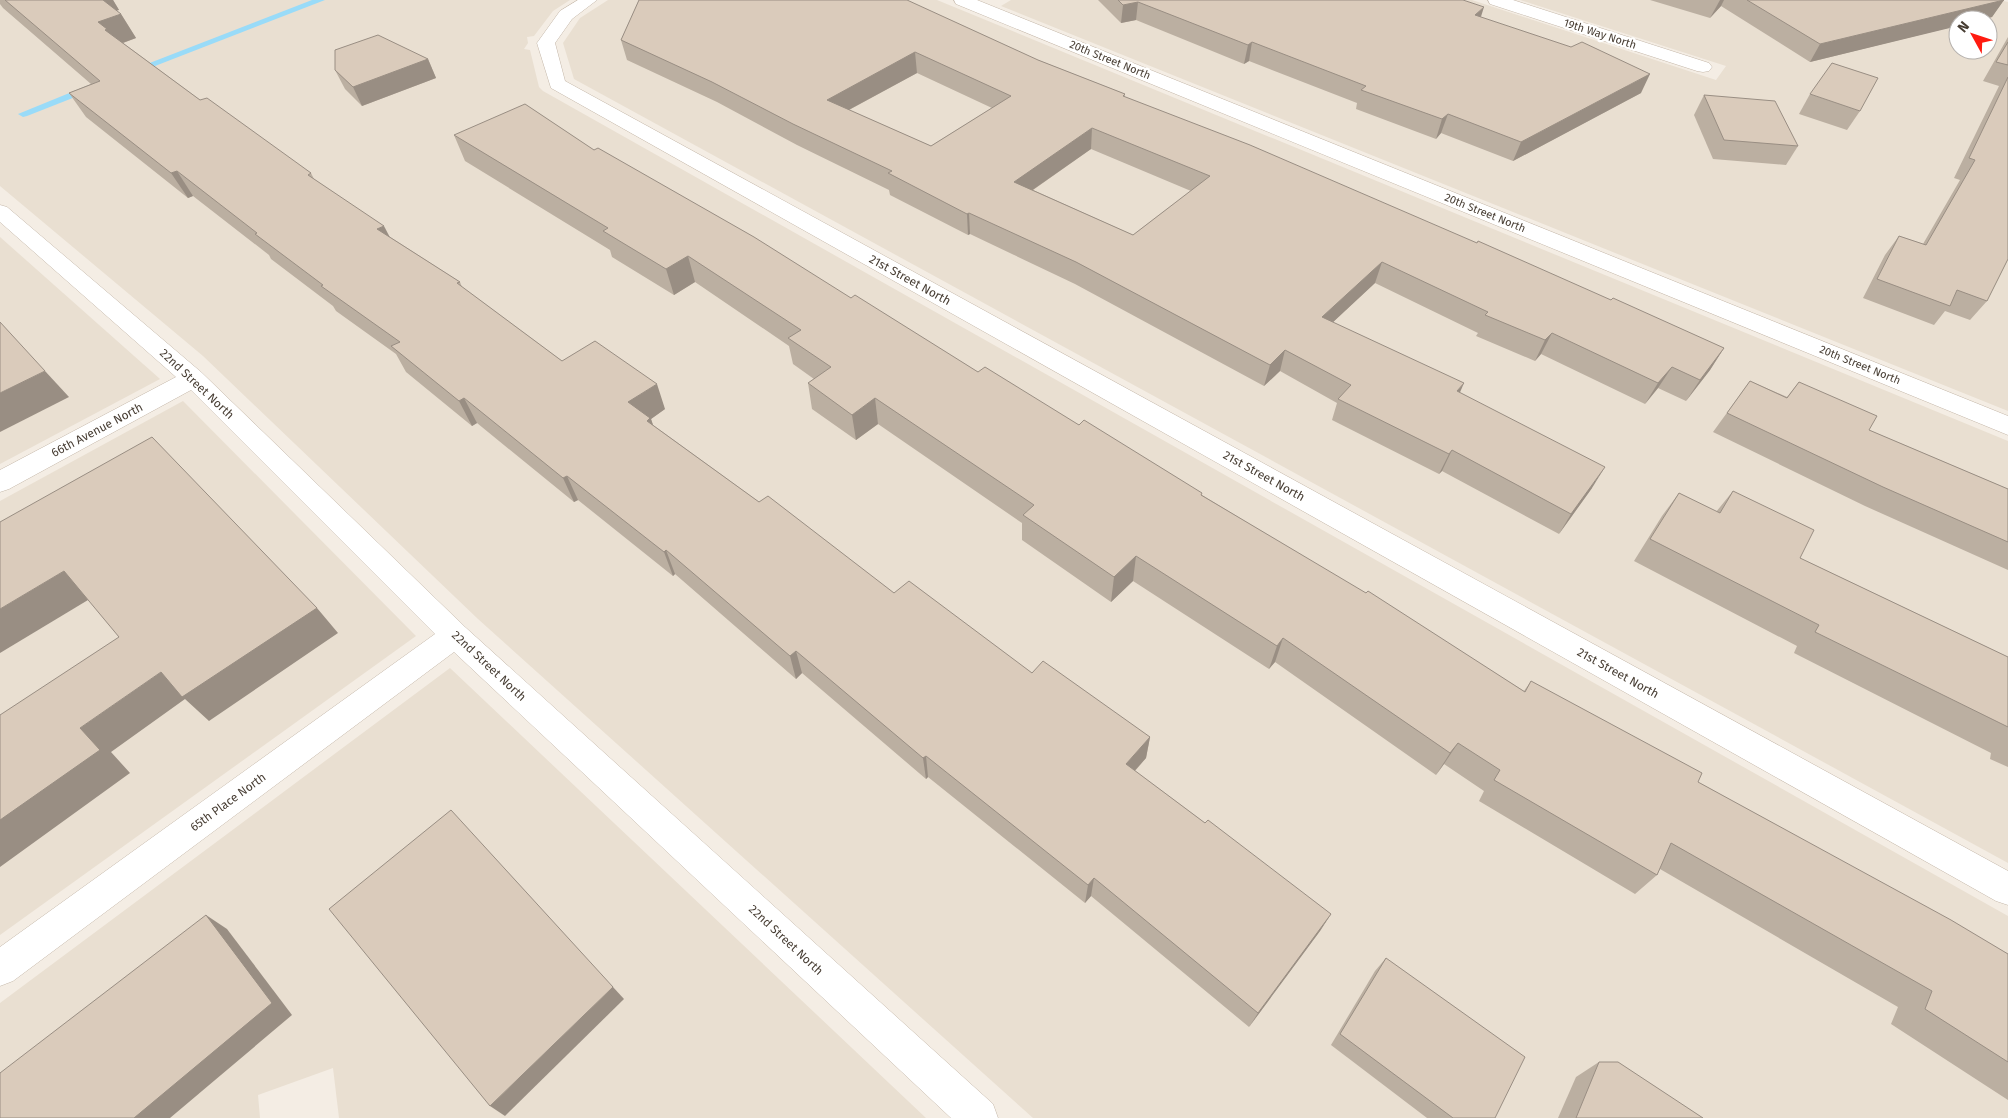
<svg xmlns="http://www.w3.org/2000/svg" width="2008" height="1118" font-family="'Fira Sans',sans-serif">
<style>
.residential{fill:#e9dfd1;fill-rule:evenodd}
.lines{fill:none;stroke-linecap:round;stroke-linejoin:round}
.stream{fill:#99dbf8;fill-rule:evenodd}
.minor-casing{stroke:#c4b7a9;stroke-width:1}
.minor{fill:#fff;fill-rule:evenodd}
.wall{fill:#bbafa1;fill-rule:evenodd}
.shaded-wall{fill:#998e83}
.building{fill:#dacbbb;stroke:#998e83;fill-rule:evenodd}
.labels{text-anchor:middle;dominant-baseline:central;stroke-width:4.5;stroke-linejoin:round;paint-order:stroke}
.far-street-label{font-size:11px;fill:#473d33;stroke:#fff}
.street-label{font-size:12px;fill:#473d33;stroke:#fff}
</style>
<rect width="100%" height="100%" fill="#f4ede4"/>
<g class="residential">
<path d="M 0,0 L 570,0 L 553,11 L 534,36 L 527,37 L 528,43 L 524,49 L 530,50 L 539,87 L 543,91 L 2008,916 L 2008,1118 L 1033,1118 L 478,619 L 203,356 L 0,186 Z"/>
<path d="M 608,0 L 937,0 L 2008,441 L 2008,863 L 574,79 L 563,43 L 580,18 Z"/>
<path d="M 1011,0 L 1472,0 L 1716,80 L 1726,66 L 1520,0 L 2000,0 L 2008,2 L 2008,411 L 1001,6 ZM 1958,20 L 1988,20 L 1988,50 L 1958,50 Z"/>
<path d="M 0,237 L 160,379 L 0,464 Z"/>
<path d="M 183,401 L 416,636 L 0,935 L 0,501 Z"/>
<path d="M 450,668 L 926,1118 L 339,1118 L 333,1068 L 258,1095 L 260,1118 L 0,1118 L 0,1003 Z"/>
</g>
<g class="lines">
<g class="stream">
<path d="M 312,0 L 325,0 L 137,73 L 134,74 L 129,71 Z"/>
<path d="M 89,85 L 94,88 L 93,90 L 27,116 L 23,117 L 18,114 Z"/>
</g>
<g class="minor-casing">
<g id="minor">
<path d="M 578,0 L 597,0 L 572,19 L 555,43 L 565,81 L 2008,871 L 2008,905 L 1996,901 L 551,88 L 537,43 L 560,11 Z"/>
<path d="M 954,0 L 977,0 L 2008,416 L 2008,435 L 956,4 Z"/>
<path d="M 1488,0 L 1513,0 L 1709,63 L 1712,67 L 1709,71 L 1703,72 L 1697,71 L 1490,4 Z"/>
<path d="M 0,205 L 7,207 L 201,372 L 465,627 L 993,1104 L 998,1118 L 951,1118 L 454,652 L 13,981 L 0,986 L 0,947 L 435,634 L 191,390 L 9,489 L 0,492 L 0,470 L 176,377 L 0,222 Z"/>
</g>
</g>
<use href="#minor" class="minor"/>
</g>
<g class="wall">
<path d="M 0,0 L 113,0 L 119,10 L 116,10 L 121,14 L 136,38 L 123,43 L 200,100 L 311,173 L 314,179 L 390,237 L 460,282 L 462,287 L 562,361 L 665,409 L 651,419 L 653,425 L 759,502 L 894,593 L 1032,673 L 1150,737 L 1146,758 L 1135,771 L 1205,823 L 1331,914 L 1320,931 L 1249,1027 L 1091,896 L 1085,903 L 928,777 L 926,779 L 802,673 L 796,679 L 675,574 L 673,576 L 578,500 L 574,502 L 477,423 L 472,426 L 406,372 L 396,354 L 336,311 L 333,306 L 271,259 L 269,255 L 193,196 L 188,198 L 86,117 L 69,93 L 91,84 L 3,8 L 0,4 Z"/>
<path d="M 639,0 L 1038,60 L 1125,94 L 1125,97 L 1724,348 L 1710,370 L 1686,401 L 1658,388 L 1645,404 L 1541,354 L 1535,361 L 1476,336 L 1478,333 L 1375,283 L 1333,322 L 1460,393 L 1592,488 L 1559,534 L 1442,471 L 1439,474 L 1332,420 L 1337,403 L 1280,371 L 1264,386 L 1075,284 L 970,234 L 968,235 L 890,195 L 889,190 L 797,145 L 717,102 L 627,60 L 621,40 ZM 917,73 L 992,108 L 931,146 L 849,110 ZM 1091,149 L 1191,191 L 1133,235 L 1033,190 Z"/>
<path d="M 1098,0 L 1463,0 L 1481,17 L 1641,93 L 1513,161 L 1441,133 L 1436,139 L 1356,109 L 1357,103 L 1249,61 L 1244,64 L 1136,20 L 1121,23 Z"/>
<path d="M 1650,0 L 2004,0 L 1992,17 L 1810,62 L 1721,6 L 1710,18 Z"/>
<path d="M 2008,37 L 2008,259 L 1987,301 L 1970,320 L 1945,311 L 1934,325 L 1863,298 L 1885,255 L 1899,236 L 1923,244 L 1960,180 L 1954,178 L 1999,86 L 1983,81 Z"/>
<path d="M 428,59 L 436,78 L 362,106 L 345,89 L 335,70 Z"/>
<path d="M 1810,94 L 1860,111 L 1847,130 L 1799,114 Z"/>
<path d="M 1704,95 L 1798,146 L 1786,165 L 1713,159 L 1694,115 Z"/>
<path d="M 454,135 L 594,150 L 978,372 L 1079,425 L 1202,495 L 1524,691 L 1531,681 L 1698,782 L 2008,954 L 2008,1100 L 1891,1024 L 1898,1007 L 1660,869 L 1657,875 L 1635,894 L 1479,801 L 1484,791 L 1444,764 L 1436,775 L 1275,662 L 1269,669 L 1133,581 L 1111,602 L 1022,540 L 1022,523 L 878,424 L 856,440 L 812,409 L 808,383 L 814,379 L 793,364 L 789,346 L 695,282 L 674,295 L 612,257 L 610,250 L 465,161 Z"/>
<path d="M 1750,381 L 1787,397 L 1799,382 L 1869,430 L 2008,489 L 2008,570 L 1865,506 L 1713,432 Z"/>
<path d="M 1733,491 L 1800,558 L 2008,657 L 2008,767 L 1990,759 L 1991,753 L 1794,653 L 1797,646 L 1634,561 L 1662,516 L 1679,493 L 1716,512 Z"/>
<path d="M 1386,958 L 1495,1118 L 1427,1118 L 1331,1045 L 1375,971 Z"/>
<path d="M 1599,1062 L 1703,1118 L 1558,1118 L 1576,1077 Z"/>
</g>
<g class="shaded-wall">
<path d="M 97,0 L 113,0 L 119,10 L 106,14 Z"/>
<path d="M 1720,0 L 1724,0 L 1721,6 L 1710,18 Z"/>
<path d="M 2004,0 L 1992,17 L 1982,20 L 1958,20 L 1958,26 L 1810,62 L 1820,44 Z"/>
<path d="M 1138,2 L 1136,20 L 1121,23 L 1123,5 Z"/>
<path d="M 1484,7 L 1478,26 L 1475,15 Z"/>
<path d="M 121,14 L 136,38 L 117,45 L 98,22 Z"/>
<path d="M 1252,42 L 1249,61 L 1244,64 L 1248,45 Z"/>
<path d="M 915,52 L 917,73 L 830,120 L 827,100 Z"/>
<path d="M 428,59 L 436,78 L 362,106 L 353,87 Z"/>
<path d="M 1650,74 L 1641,93 L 1513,161 L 1521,142 Z"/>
<path d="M 1448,114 L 1441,133 L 1436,139 L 1442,119 Z"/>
<path d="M 1092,128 L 1091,149 L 1014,203 L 1014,182 Z"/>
<path d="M 177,171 L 193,196 L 188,198 L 171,173 Z"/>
<path d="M 969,213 L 970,234 L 968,235 L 967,214 Z"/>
<path d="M 384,226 L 397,251 L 377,229 Z"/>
<path d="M 688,256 L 695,282 L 674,295 L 666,269 Z"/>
<path d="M 1382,262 L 1375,283 L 1316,338 L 1322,317 Z"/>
<path d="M 1552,333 L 1541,354 L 1535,361 L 1545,340 Z"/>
<path d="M 1724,348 L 1710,370 L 1686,401 L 1700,380 Z"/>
<path d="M 1285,350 L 1280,371 L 1264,386 L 1270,365 Z"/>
<path d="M 1672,367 L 1658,388 L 1645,404 L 1658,383 Z"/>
<path d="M 45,371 L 69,397 L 0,432 L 0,393 Z"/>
<path d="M 1464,383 L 1455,404 L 1457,391 Z"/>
<path d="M 657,384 L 665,409 L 651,419 L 659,443 L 628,402 Z"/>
<path d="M 464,398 L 477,423 L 472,426 L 459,401 Z"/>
<path d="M 875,398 L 878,424 L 856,440 L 852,415 Z"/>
<path d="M 1452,450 L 1442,471 L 1439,474 L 1449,454 Z"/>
<path d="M 1605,467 L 1592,488 L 1559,534 L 1571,514 Z"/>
<path d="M 567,476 L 578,500 L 574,502 L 563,478 Z"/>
<path d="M 666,550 L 675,574 L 673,576 L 664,552 Z"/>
<path d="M 1136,556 L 1133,581 L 1111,602 L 1114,577 Z"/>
<path d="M 64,571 L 93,597 L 0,653 L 0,609 Z"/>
<path d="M 317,608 L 338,633 L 209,721 L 185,699 L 111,752 L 130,773 L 0,867 L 0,820 L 80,728 L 161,672 Z"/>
<path d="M 1283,638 L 1275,662 L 1269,669 L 1277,646 Z"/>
<path d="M 796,651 L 802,673 L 796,679 L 790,656 Z"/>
<path d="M 1150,737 L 1146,758 L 1122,785 L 1126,764 Z"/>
<path d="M 1458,743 L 1444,764 L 1436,775 L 1450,753 Z"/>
<path d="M 926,756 L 928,777 L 926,779 L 923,758 Z"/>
<path d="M 1094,878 L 1091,896 L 1085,903 L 1088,885 Z"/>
<path d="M 1331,914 L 1320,931 L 1249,1027 L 1258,1013 Z"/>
<path d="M 206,915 L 227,929 L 292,1015 L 170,1118 L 134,1118 Z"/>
<path d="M 613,987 L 624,999 L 505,1116 L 490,1106 Z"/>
</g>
<g class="building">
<path d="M 5,0 L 103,0 L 121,14 L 98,22 L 107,29 L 105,30 L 200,100 L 207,98 L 311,173 L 308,175 L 384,226 L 377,229 L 460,282 L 457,283 L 562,361 L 595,341 L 657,384 L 628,402 L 650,418 L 647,421 L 759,502 L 768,496 L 894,593 L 909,581 L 1032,673 L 1043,661 L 1150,737 L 1126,764 L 1205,823 L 1208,820 L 1331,914 L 1258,1013 L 1094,878 L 1088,885 L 926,756 L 923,758 L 796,651 L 790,656 L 666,550 L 664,552 L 567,476 L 563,478 L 464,398 L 459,401 L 391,346 L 400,342 L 321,286 L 323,285 L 255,234 L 257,233 L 177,171 L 171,173 L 69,93 L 100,81 Z"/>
<path d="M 639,0 L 907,0 L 1038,60 L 1125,94 L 1123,96 L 1250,145 L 1477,243 L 1478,241 L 1611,300 L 1613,298 L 1724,348 L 1700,380 L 1672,367 L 1658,383 L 1552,333 L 1545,340 L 1485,315 L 1488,312 L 1382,262 L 1322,317 L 1464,383 L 1457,391 L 1605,467 L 1571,514 L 1452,450 L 1449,454 L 1338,399 L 1351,385 L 1285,350 L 1270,365 L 1076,262 L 969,213 L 967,214 L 888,173 L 892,171 L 793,124 L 712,82 L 621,40 ZM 915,52 L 1011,96 L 931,146 L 827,100 ZM 1092,128 L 1210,176 L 1133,235 L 1014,182 Z"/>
<path d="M 1118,0 L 1463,0 L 1484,7 L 1475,15 L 1571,47 L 1582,42 L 1650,74 L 1521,142 L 1448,114 L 1442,119 L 1361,90 L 1366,86 L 1252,42 L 1248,45 L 1138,2 L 1123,5 Z"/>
<path d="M 1747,0 L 2004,0 L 1820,44 Z"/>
<path d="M 378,35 L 428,59 L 353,87 L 335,70 L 335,50 Z"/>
<path d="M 2008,42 L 2008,65 L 1996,62 Z"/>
<path d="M 1832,63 L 1878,78 L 1860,111 L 1810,94 Z"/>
<path d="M 2008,77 L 2008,259 L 1987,301 L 1957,290 L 1950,306 L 1877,279 L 1899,236 L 1926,245 L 1975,160 L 1969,158 Z"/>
<path d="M 1704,95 L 1775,101 L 1798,146 L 1724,140 Z"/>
<path d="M 525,104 L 594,150 L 598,148 L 754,237 L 851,298 L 855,295 L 978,372 L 985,367 L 1079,425 L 1084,420 L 1202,493 L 1201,495 L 1366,593 L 1368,591 L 1525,692 L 1531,681 L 1702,773 L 1698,782 L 1951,920 L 2008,954 L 2008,1062 L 1925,1009 L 1932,991 L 1671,843 L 1657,875 L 1494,780 L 1500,770 L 1458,743 L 1450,753 L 1283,638 L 1277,646 L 1136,556 L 1114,577 L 1023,515 L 1034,505 L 875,398 L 852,415 L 808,383 L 831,367 L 788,338 L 801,330 L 688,256 L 666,269 L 603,231 L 608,228 L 454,135 Z"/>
<path d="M 0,322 L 45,371 L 0,393 Z"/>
<path d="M 1750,381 L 1787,398 L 1799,382 L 1877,416 L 1869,430 L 2008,489 L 2008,542 L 1883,487 L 1727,413 Z"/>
<path d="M 152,437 L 317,608 L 182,697 L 161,672 L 80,728 L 100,750 L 0,820 L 0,715 L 119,637 L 64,571 L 0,609 L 0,522 Z"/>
<path d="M 1733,491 L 1814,530 L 1800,558 L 2008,657 L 2008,727 L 1815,632 L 1819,625 L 1650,539 L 1679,493 L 1720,513 Z"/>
<path d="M 451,810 L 613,987 L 490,1106 L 329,909 Z"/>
<path d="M 206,915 L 272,1003 L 134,1118 L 0,1118 L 0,1073 Z"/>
<path d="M 1386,958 L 1525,1057 L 1495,1118 L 1453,1118 L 1340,1034 Z"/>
<path d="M 1599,1062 L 1618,1062 L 1703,1118 L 1576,1118 Z"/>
</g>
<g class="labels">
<g class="far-street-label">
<text transform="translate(1600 34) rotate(18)">19th Way North</text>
<text transform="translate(1110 60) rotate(22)">20th Street North</text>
<text transform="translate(1485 213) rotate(22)">20th Street North</text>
<text transform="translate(1860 365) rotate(22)">20th Street North</text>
</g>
<g class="street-label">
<text transform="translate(910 280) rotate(29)">21st Street North</text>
<text transform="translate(197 384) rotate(43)">22nd Street North</text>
<text transform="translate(97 430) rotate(-28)">66th Avenue North</text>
<text transform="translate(1264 476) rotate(29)">21st Street North</text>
<text transform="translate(489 666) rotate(43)">22nd Street North</text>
<text transform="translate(1618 673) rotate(29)">21st Street North</text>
<text transform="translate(228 802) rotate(-36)">65th Place North</text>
<text transform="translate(786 940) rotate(43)">22nd Street North</text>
</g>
</g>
<g transform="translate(1973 35) rotate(310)"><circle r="24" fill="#ffffff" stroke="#b5b1ad"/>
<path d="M0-4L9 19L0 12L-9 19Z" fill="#ff1b10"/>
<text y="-8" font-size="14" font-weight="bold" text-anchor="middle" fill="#473d33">N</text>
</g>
</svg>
